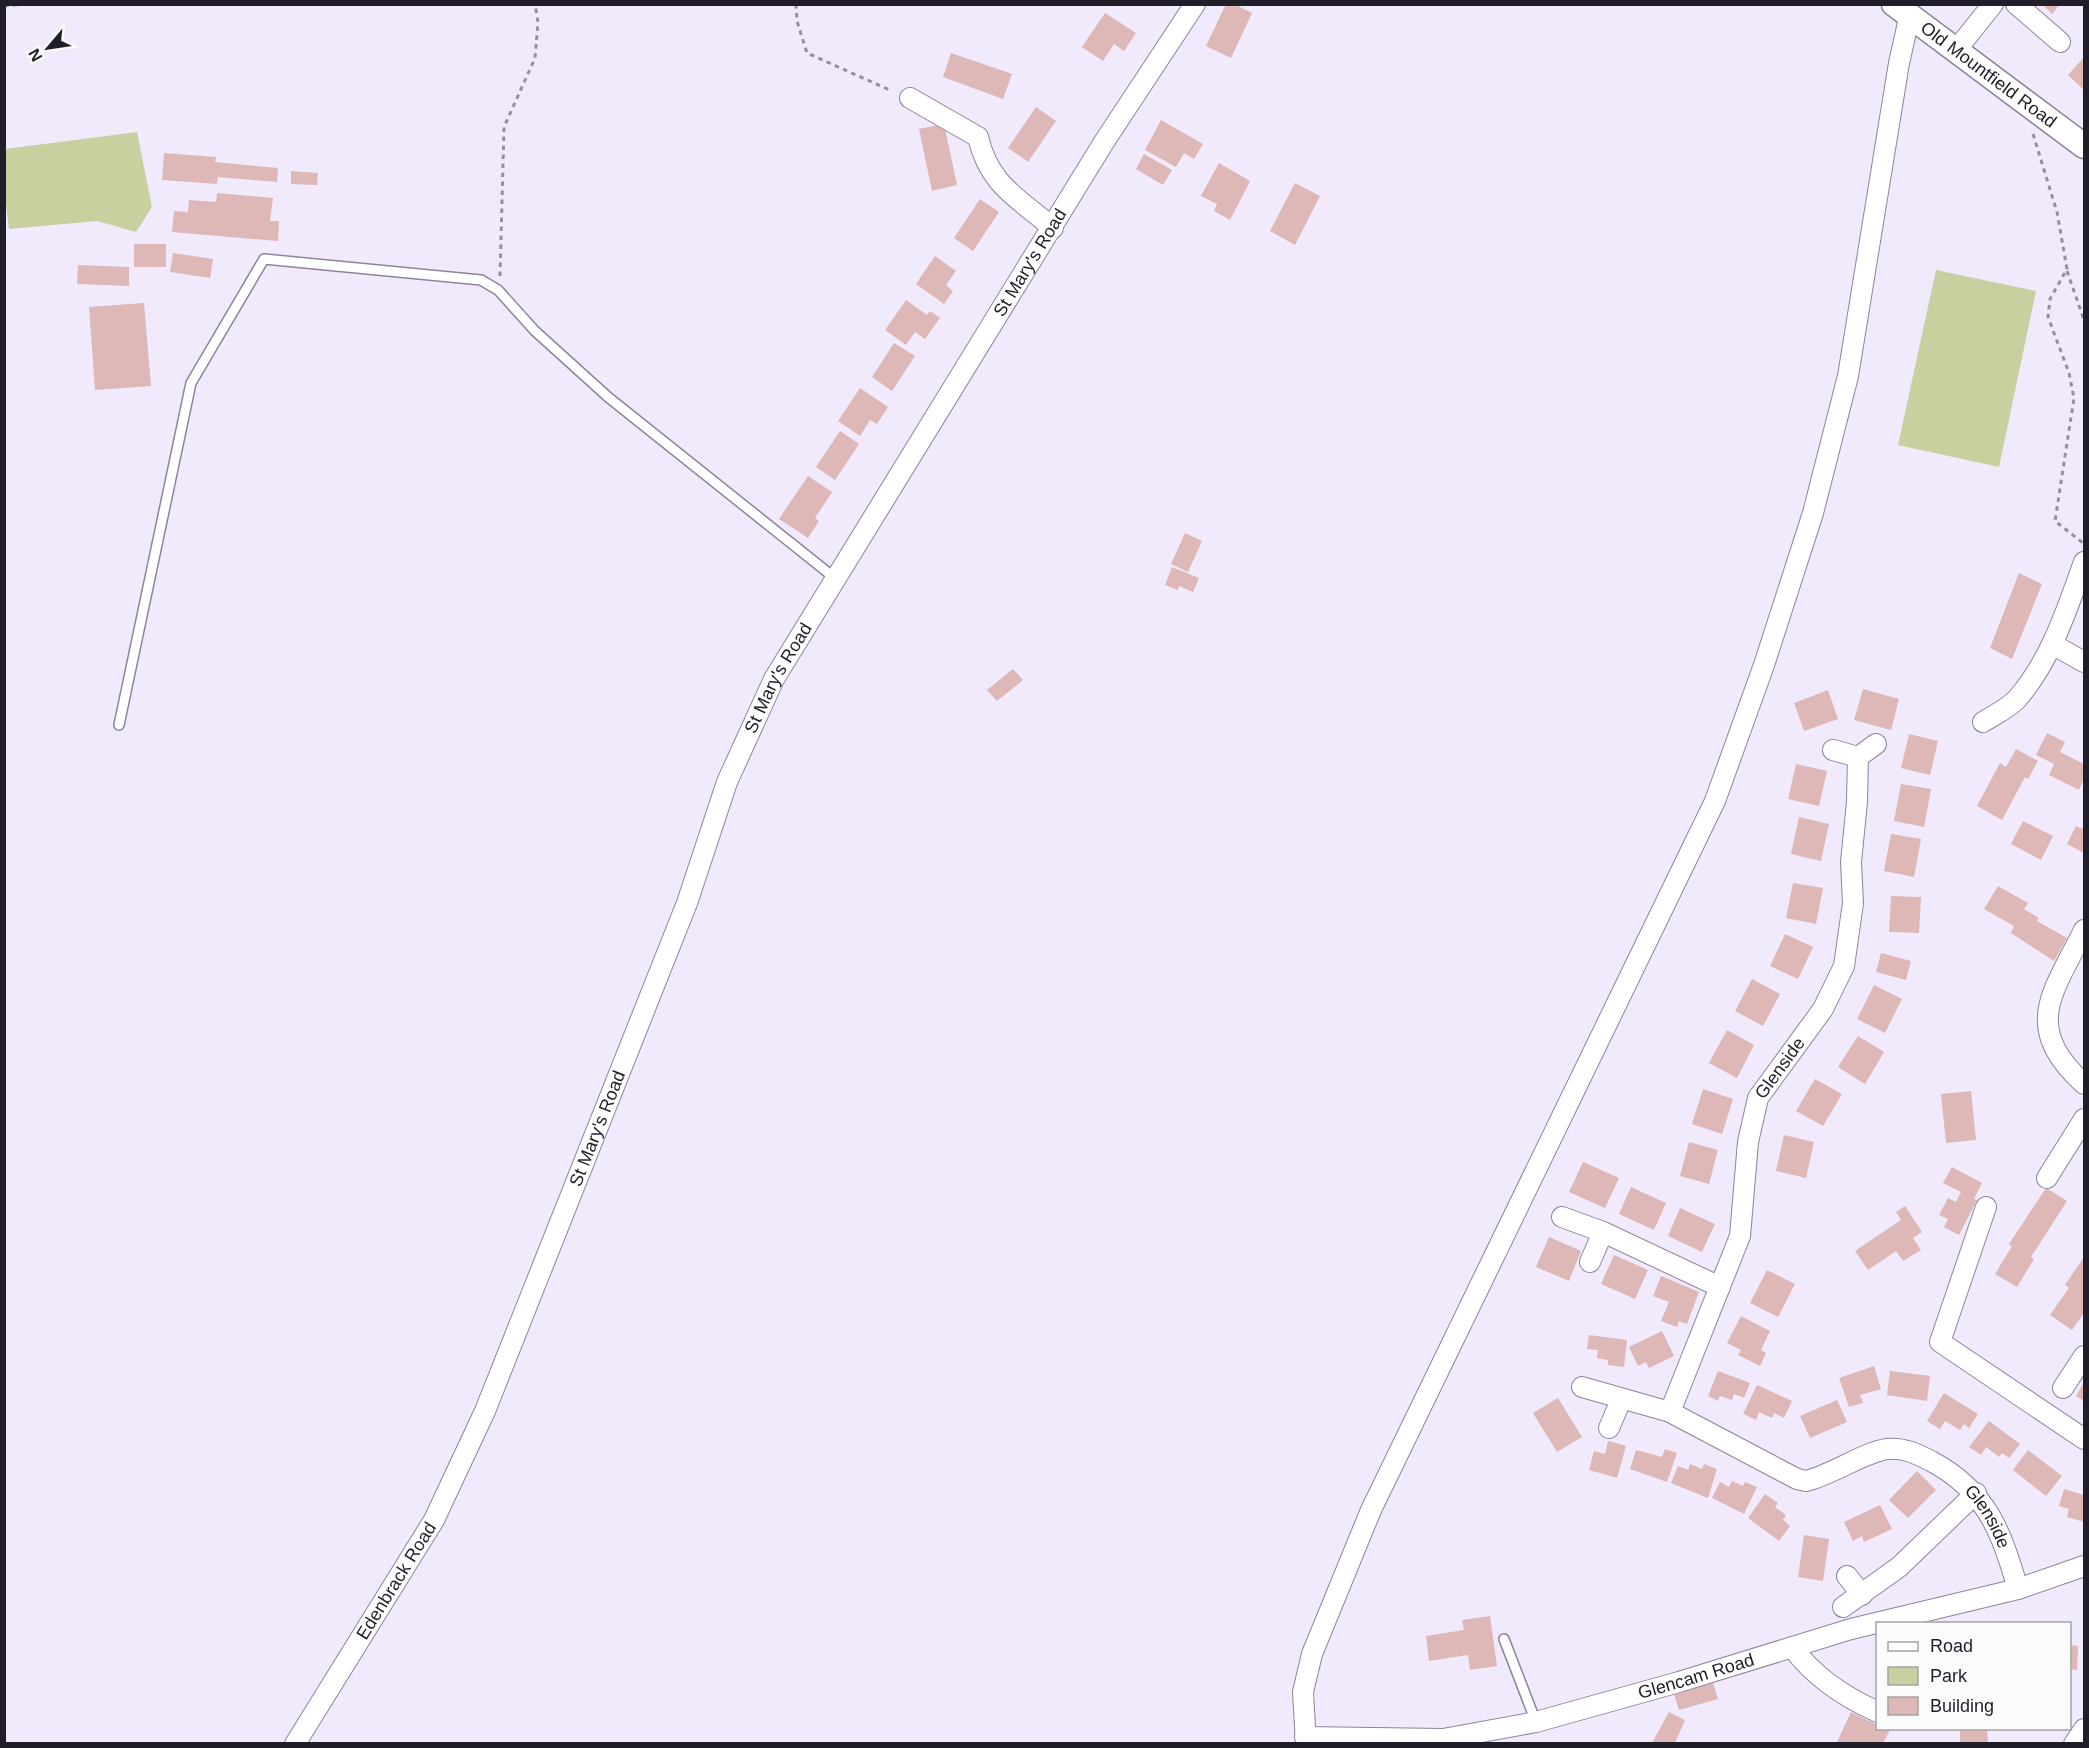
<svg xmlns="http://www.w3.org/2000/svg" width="2089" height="1748" font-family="Arial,sans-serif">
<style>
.green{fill:#c9d09f}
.building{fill:#ddb8b6}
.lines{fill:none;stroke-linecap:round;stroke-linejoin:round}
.service-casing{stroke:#8d839f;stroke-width:12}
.minor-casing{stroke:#8d839f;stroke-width:22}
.tertiary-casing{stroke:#8d839f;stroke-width:27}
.path{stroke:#95909f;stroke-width:3;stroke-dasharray:4.5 4.5;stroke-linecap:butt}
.service{stroke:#fff;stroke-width:9}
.minor{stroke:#fff;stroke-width:20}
.tertiary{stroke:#fff;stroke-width:24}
.labels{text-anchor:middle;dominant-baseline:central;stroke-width:6;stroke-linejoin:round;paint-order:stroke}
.street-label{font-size:18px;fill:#221e29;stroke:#fbfbfb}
</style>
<rect width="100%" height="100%" fill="#f0eafc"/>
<g class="green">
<path d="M 137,132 L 152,207 L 136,232 L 97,221 L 9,229 L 5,197 L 5,149 Z"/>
<path d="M 1936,270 L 2036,291 L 1999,467 L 1898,445 Z"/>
</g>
<g class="building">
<path d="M 1226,4 L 1234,4 L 1252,13 L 1231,58 L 1206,46 Z"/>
<path d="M 2042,4 L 2060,4 L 2052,14 Z"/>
<path d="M 1105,13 L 1136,33 L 1124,51 L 1114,44 L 1103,61 L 1082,47 Z"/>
<path d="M 951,53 L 1012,74 L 1003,99 L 943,77 Z"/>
<path d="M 2084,57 L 2084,90 L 2068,75 Z"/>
<path d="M 1036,107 L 1056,121 L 1028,162 L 1008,148 Z"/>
<path d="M 1161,120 L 1203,144 L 1194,159 L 1184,153 L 1176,167 L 1145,150 Z"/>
<path d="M 944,124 L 957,185 L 932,191 L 919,129 Z"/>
<path d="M 164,153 L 216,157 L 215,162 L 278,168 L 277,182 L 218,177 L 217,184 L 162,180 Z"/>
<path d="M 1144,154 L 1172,170 L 1163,185 L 1136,169 Z"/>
<path d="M 1219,163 L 1250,181 L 1230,220 L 1214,211 L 1217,204 L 1201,196 Z"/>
<path d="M 291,171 L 318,173 L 317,185 L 291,184 Z"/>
<path d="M 1295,183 L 1320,196 L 1295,245 L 1270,231 Z"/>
<path d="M 217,193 L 273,198 L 270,221 L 279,221 L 278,241 L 172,232 L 174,211 L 188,212 L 189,200 L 216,202 Z"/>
<path d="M 980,199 L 999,212 L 973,251 L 954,238 Z"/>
<rect x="134" y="244" width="32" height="23"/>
<path d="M 173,253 L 213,259 L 210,278 L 170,272 Z"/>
<path d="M 935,256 L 956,271 L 946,285 L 953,291 L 944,304 L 916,284 Z"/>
<path d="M 78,265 L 129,267 L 129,286 L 77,284 Z"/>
<path d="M 906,300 L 927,315 L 930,311 L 940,318 L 925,339 L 915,332 L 906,345 L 885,330 Z"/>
<path d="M 144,303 L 151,386 L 95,390 L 89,307 Z"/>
<path d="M 894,343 L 915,356 L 892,391 L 872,377 Z"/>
<path d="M 860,388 L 888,407 L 877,424 L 870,420 L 860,436 L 838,421 Z"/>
<path d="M 840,431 L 859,444 L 835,480 L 816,467 Z"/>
<path d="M 808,476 L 832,492 L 815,518 L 819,521 L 808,538 L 779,519 Z"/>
<path d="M 1185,533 L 1202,541 L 1188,572 L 1171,564 Z"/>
<path d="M 1172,567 L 1199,578 L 1193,592 L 1179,586 L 1178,590 L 1165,585 Z"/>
<path d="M 2019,573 L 2042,584 L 2012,659 L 1990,648 Z"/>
<path d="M 1013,669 L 1023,680 L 997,701 L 987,690 Z"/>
<path d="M 1863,689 L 1899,699 L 1891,730 L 1854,720 Z"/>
<path d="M 1828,690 L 1838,719 L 1804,731 L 1794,703 Z"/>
<path d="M 2047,733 L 2065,742 L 2060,752 L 2084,764 L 2084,778 L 2079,790 L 2049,775 L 2054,764 L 2036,755 Z"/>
<path d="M 1909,734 L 1938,741 L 1930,775 L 1901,768 Z"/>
<path d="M 2016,749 L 2038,761 L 2028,779 L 2025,777 L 2002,820 L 1977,806 L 2000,763 L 2006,767 Z"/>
<path d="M 1796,764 L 1827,771 L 1819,806 L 1788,799 Z"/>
<path d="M 1901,784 L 1931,789 L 1924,827 L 1894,821 Z"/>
<path d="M 1799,817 L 1829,824 L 1821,861 L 1791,854 Z"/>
<path d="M 2023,821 L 2053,836 L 2041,860 L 2011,844 Z"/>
<path d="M 2084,824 L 2084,853 L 2067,844 L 2076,826 L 2082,829 Z"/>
<path d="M 1891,834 L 1921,839 L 1914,877 L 1884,871 Z"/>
<path d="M 1793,883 L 1823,888 L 1816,924 L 1786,918 Z"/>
<path d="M 1998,886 L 2028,903 L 2024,909 L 2039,918 L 2037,921 L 2067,938 L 2054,961 L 2011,933 L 2014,926 L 1984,909 Z"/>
<path d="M 1891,896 L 1921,897 L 1919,933 L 1889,932 Z"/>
<path d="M 1785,934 L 1813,947 L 1798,979 L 1770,966 Z"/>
<path d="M 1881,953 L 1911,961 L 1906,980 L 1876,972 Z"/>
<path d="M 1752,979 L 1780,994 L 1763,1026 L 1735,1011 Z"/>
<path d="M 1874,985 L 1902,999 L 1885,1033 L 1857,1019 Z"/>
<path d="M 1727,1030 L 1754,1045 L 1737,1078 L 1709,1063 Z"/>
<path d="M 1858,1036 L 1884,1052 L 1865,1084 L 1838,1067 Z"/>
<path d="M 1815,1079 L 1842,1094 L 1823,1126 L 1796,1111 Z"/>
<path d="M 1703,1089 L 1733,1099 L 1722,1134 L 1692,1124 Z"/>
<path d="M 1971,1091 L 1976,1140 L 1946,1143 L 1941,1094 Z"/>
<path d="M 1784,1135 L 1814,1142 L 1806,1178 L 1776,1171 Z"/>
<path d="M 1689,1142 L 1718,1150 L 1709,1184 L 1680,1176 Z"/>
<path d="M 1583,1162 L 1619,1178 L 1605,1208 L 1569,1192 Z"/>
<path d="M 1952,1167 L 1982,1183 L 1974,1199 L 1977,1200 L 1959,1235 L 1944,1227 L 1948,1219 L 1939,1215 L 1948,1198 L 1956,1202 L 1961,1192 L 1943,1183 Z"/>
<path d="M 1631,1187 L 1666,1203 L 1654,1230 L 1619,1214 Z"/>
<path d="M 2046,1188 L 2067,1201 L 2031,1257 L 2034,1259 L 2017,1287 L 1995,1274 L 2012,1246 L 2009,1244 Z"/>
<path d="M 1905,1206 L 1922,1232 L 1913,1238 L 1921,1250 L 1903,1261 L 1896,1251 L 1868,1270 L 1855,1251 L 1901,1220 L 1896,1212 Z"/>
<path d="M 1680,1208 L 1715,1224 L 1702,1252 L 1668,1236 Z"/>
<path d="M 1549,1237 L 1581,1251 L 1569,1281 L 1536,1267 Z"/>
<path d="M 1614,1255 L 1648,1270 L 1635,1299 L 1601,1284 Z"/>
<path d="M 2084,1257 L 2084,1313 L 2072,1330 L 2050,1315 L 2069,1288 L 2065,1285 Z"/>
<path d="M 1767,1270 L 1795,1284 L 1778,1317 L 1750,1303 Z"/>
<path d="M 1661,1276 L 1699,1292 L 1687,1324 L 1679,1321 L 1677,1327 L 1661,1321 L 1669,1302 L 1653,1296 Z"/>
<path d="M 1741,1316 L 1770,1331 L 1761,1350 L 1766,1353 L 1760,1366 L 1738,1355 L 1741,1350 L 1727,1343 Z"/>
<path d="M 1662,1331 L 1674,1356 L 1649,1368 L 1646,1362 L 1638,1366 L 1629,1347 Z"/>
<path d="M 1589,1335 L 1627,1340 L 1624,1367 L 1608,1365 L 1608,1360 L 1597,1358 L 1598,1350 L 1587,1349 Z"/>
<path d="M 1874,1366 L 1881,1389 L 1860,1395 L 1863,1403 L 1849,1407 L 1839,1378 Z"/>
<path d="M 1718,1371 L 1750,1383 L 1744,1398 L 1734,1394 L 1732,1400 L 1720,1396 L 1718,1401 L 1708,1396 Z"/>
<path d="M 1890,1371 L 1930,1376 L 1927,1401 L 1887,1395 Z"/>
<path d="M 2084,1382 L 2084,1401 L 2076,1396 Z"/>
<path d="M 1757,1385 L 1792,1401 L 1784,1418 L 1774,1413 L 1772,1418 L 1759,1412 L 1756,1420 L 1743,1414 Z"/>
<path d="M 1944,1393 L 1978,1414 L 1969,1428 L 1964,1424 L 1960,1430 L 1945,1421 L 1940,1429 L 1927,1421 Z"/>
<path d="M 1558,1398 L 1582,1437 L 1557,1452 L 1533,1413 Z"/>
<path d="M 1837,1400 L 1847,1422 L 1810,1438 L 1800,1416 Z"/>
<path d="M 1989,1421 L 2020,1444 L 2009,1458 L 2002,1453 L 1999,1457 L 1986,1447 L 1981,1455 L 1969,1447 Z"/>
<path d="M 1608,1441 L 1626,1446 L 1617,1478 L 1589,1470 L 1594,1451 L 1605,1454 Z"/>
<path d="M 1665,1449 L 1677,1453 L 1667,1482 L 1630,1469 L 1636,1450 L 1662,1457 Z"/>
<path d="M 2028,1450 L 2062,1476 L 2046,1496 L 2013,1470 Z"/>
<path d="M 1690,1464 L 1702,1469 L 1704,1464 L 1717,1469 L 1708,1498 L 1671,1483 L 1678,1466 L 1688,1470 Z"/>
<path d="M 1917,1471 L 1936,1490 L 1908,1518 L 1889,1500 Z"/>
<path d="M 1732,1481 L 1743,1486 L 1745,1482 L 1757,1487 L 1744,1514 L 1712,1498 L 1720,1482 L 1729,1487 Z"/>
<path d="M 2064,1489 L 2084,1495 L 2084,1522 L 2067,1517 L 2069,1509 L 2059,1506 Z"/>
<path d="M 1765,1494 L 1778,1503 L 1775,1507 L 1786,1515 L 1783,1520 L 1790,1526 L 1779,1541 L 1748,1518 Z"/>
<path d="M 1880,1505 L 1892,1529 L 1864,1542 L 1862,1536 L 1853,1541 L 1844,1522 Z"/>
<path d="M 1804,1535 L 1829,1539 L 1823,1581 L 1798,1577 Z"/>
<path d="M 1490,1616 L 1497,1666 L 1470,1670 L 1468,1655 L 1429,1661 L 1426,1636 L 1464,1630 L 1462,1620 Z"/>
<path d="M 2070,1645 L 2078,1646 L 2077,1670 L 2070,1669 Z"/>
<path d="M 1713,1683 L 1718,1699 L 1679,1710 L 1674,1695 Z"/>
<path d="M 1669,1712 L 1685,1720 L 1675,1743 L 1652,1743 Z"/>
<path d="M 1851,1712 L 1878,1725 L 1878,1728 L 1890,1730 L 1883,1743 L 1837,1742 Z"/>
<path d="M 1960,1728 L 1987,1728 L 1988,1743 L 1960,1743 Z"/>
</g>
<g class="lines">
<g class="service-casing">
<g id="service">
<path d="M 119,725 L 191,383 L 264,259 L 481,280 L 498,290 L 535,331 L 608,397 L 836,579"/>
<path d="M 1504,1639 L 1536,1722"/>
</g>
</g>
<g class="minor-casing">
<g id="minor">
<path d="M 2016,4 L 2060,42"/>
<path d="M 1957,49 L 1993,4"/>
<path d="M 910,98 L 978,137 C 989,185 1018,198 1053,228"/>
<path d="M 2052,644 L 2084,662"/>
<path d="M 1983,722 C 1994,715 2009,708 2017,699 C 2051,660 2067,609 2084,562"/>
<path d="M 1833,750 L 1858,757"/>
<path d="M 2084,930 C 2053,993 2021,1026 2084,1084"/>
<path d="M 2047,1178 L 2084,1119"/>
<path d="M 1986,1207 L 1940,1342 L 2084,1439"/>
<path d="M 1562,1217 L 1603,1232 L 1720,1287"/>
<path d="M 1590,1262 L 1603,1232"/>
<path id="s1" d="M 1582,1387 L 1670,1412 L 1797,1479 L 1806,1481 C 1832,1475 1864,1452 1887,1449 C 1903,1447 1917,1454 1931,1461 C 1987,1491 2001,1531 2018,1589"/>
<path d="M 2063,1388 L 2084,1356"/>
<path id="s2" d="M 1670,1412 L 1740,1236 L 1748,1142 L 1758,1098 L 1823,1009 L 1844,966 L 1853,903 L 1851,862 L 1857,802 L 1858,757 L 1876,744"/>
<path d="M 1609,1428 L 1621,1400"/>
<path d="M 1847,1576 L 1862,1595"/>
<path d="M 1843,1607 L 1899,1567 L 1976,1493"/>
<path d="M 1792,1647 C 1814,1677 1844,1697 1878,1712"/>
<path id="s3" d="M 1305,1737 L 1443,1739 L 1536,1722 L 1679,1682 L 1851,1629 L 2018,1589 L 2084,1566"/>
<path id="s4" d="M 295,1744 L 434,1520 L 485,1411 L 687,903 L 727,782 L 774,679 L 1104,142 L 1195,4"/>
<path d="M 1306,1744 L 1303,1692 L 1312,1654 L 1371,1510 L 1715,801 L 1764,665 L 1813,513 L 1848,376 L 1899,63 L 1910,14"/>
<path d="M 2074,1744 L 2084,1729"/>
</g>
</g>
<g class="tertiary-casing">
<g id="tertiary">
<path id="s5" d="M 1894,4 L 2084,146"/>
</g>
</g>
<g class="path">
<path d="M 796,4 L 797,21 L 807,53 L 892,91"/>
<path d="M 4,6 L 26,4"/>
<path d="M 2033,134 L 2057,212 L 2067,269 L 2050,299 L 2048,317 L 2069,373 L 2074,398 L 2055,521 L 2083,543"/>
<path d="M 2067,271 L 2084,320"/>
<path d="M 500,276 L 504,127 L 535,58 L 538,22 L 535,4"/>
</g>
<use href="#service" class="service"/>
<use href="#minor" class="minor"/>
<use href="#tertiary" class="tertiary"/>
</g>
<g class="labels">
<g class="street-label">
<text stroke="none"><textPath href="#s5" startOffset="118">Old Mountfield Road</textPath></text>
<text stroke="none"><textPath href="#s4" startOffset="1660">St Mary's Road</textPath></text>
<text stroke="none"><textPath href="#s4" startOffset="1174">St Mary's Road</textPath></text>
<text stroke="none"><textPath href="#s2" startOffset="366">Glenside</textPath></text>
<text stroke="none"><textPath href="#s4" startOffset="688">St Mary's Road</textPath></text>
<text stroke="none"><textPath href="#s1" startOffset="459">Glenside</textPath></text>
<text stroke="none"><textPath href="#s4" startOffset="192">Edenbrack Road</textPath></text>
<text stroke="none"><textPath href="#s3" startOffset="399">Glencam Road</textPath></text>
</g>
</g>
<rect width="2089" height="1748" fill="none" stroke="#221e29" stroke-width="12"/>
<rect x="1876" y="1622" width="195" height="108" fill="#fbfbfb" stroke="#a4a3a7" stroke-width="1.5"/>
<rect x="1888" y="1642" width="30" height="9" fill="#ffffff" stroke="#a4a3a7" stroke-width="1.5"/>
<text x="1930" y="1652" font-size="18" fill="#221e29">Road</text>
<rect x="1888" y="1667" width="30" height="18" fill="#c9d09f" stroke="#a4a3a7" stroke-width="1.5"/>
<text x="1930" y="1682" font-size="18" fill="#221e29">Park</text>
<rect x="1888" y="1697" width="30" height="18" fill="#ddb8b6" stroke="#a4a3a7" stroke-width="1.5"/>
<text x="1930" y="1712" font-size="18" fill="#221e29">Building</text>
<g transform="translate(48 48) rotate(241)" stroke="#fbfbfb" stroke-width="4.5" paint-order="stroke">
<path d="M0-4.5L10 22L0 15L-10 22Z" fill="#221e29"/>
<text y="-9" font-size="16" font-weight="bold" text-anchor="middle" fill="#221e29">N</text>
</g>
</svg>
